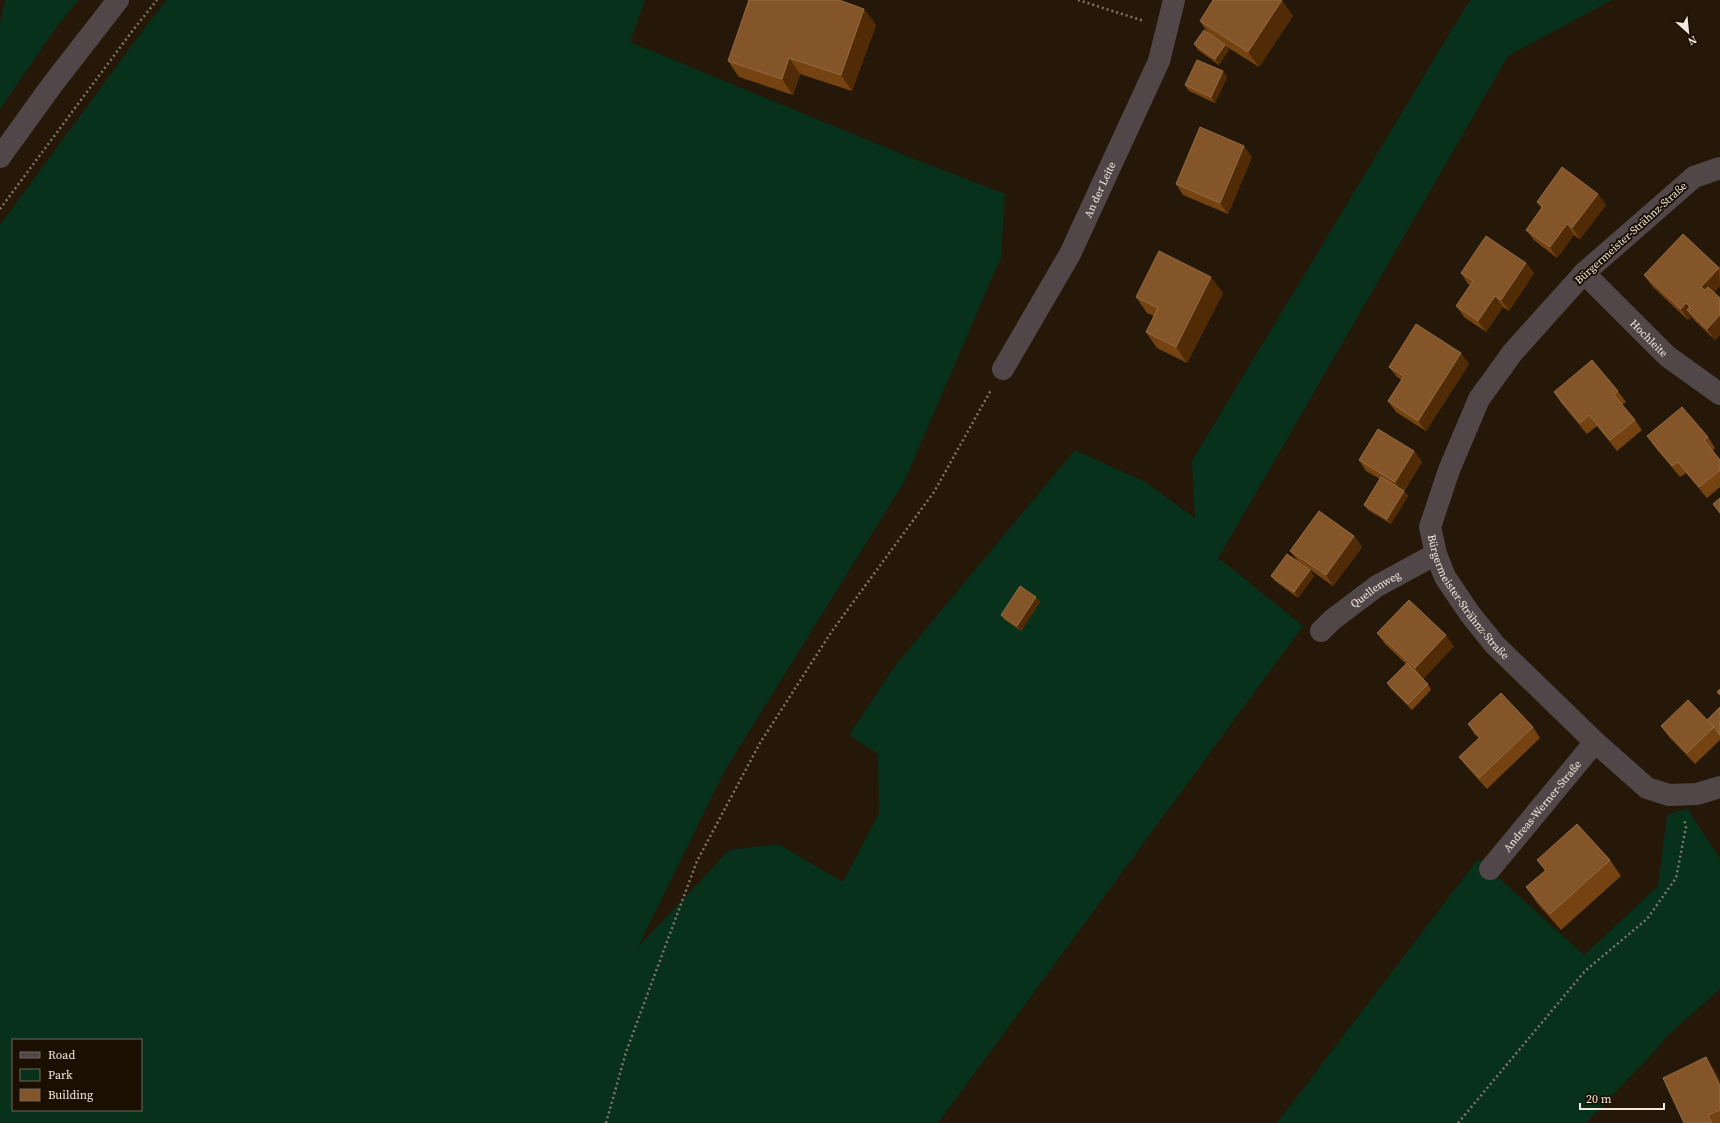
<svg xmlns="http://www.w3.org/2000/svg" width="1720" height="1123" font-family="'Source Serif 4',serif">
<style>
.green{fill:#07311a;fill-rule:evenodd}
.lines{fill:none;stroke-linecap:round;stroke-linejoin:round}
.path{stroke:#817568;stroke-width:2.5;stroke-dasharray:2 3;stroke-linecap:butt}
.minor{stroke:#524748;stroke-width:22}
.tertiary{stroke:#524748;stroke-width:22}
.wall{fill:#754312}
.shaded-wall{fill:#502b05}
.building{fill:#835528;stroke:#946c45}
.labels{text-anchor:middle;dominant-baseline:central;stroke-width:4;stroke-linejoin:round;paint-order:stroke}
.street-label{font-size:11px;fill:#f3e9df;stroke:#1b0f02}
</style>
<rect width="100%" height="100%" fill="#251808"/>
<g class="green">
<path d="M 5,0 L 79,0 L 58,25 L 0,109 L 0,23 Z"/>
<path d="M 167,0 L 645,0 L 630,42 L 909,157 L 1005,194 L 1001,257 L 904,482 L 724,772 L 638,947 L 729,850 L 778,844 L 843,882 L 879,813 L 878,754 L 849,735 L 895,666 L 1075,450 L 1145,482 L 1195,518 L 1192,461 L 1468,3 L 1472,0 L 1612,0 L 1508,56 L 1216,562 L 1220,559 L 1303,626 L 938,1123 L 0,1123 L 0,225 L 149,22 ZM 13,1040 L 141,1040 L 141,1110 L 13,1110 Z"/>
<path d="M 1687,808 L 1720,859 L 1720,989 L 1667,1036 L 1654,1052 L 1586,1123 L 1277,1123 L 1478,859 L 1584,955 L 1658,886 L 1667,815 Z"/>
</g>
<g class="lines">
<g class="path">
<path d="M 1078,0 L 1144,21"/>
<path d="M 0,209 L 133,30 L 157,0"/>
<path d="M 606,1123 L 626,1052 L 697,861 L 760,743 L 832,631 L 934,492 L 991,390"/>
<path d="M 1458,1123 L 1585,971 L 1647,919 L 1676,878 L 1686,827 L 1684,819"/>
</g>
<g class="minor">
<path id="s1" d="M 1720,168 L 1694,177 L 1584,273 L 1513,352 L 1479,399 L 1449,470 L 1430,527 L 1436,554 L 1445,577 L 1470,614 L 1495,645 L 1595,742 L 1647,788 L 1669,795 L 1697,794 L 1720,787"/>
<path id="s2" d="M 1584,273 L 1667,356 L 1720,394"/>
<path id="s3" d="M 1003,369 L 1070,254 L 1159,61 L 1174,0"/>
<path id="s4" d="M 1321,631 L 1332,620 L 1377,586 L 1436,554"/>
<path id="s5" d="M 1490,869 L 1595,742"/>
</g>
<path class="tertiary" d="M 0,157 L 52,85 L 118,0"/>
</g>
<g class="wall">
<path d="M 864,9 L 876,25 L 852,91 L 800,74 L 793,95 L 739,77 L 728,61 Z"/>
<path d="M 1293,16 L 1259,67 L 1227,47 L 1229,50 L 1219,65 L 1198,50 L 1194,44 L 1208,33 L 1200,21 Z"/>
<path d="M 1227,77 L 1215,103 L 1189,91 L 1185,85 Z"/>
<path d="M 1252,157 L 1228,214 L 1183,195 L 1176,184 Z"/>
<path d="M 1537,202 L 1606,205 L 1580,239 L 1574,235 L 1557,258 L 1534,240 L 1526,230 L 1541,208 Z"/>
<path d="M 1683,234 L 1720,268 L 1720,286 L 1714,292 L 1720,298 L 1720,335 L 1715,340 L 1695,321 L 1692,317 L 1688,320 L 1652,286 L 1644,275 Z"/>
<path d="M 1526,263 L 1534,273 L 1509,311 L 1503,307 L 1486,332 L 1464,317 L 1456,306 L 1470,285 L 1468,284 L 1461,273 Z"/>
<path d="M 1223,293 L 1187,363 L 1157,348 L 1146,332 L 1154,316 L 1147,313 L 1136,297 Z"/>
<path d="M 1469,364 L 1426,431 L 1396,412 L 1388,401 L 1402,380 L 1397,377 L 1389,367 Z"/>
<path d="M 1618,391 L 1626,402 L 1622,405 L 1635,420 L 1642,430 L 1617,451 L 1597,426 L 1587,434 L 1561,403 L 1554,392 Z"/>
<path d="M 1647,436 L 1708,437 L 1715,448 L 1712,451 L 1720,460 L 1720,487 L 1707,498 L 1686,473 L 1680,477 L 1655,447 Z"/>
<path d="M 1414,451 L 1422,462 L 1404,491 L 1408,496 L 1391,524 L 1368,510 L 1364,505 L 1380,479 L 1366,471 L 1359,460 Z"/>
<path d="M 1354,536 L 1362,547 L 1333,586 L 1298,561 L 1290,551 Z"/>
<path d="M 1310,570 L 1314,576 L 1298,598 L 1275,581 L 1271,576 Z"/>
<path d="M 1036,597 L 1040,602 L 1021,631 L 1005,620 L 1001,615 Z"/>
<path d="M 1377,633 L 1454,646 L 1423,679 L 1428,684 L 1431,690 L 1412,710 L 1391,689 L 1387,683 L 1406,664 L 1385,644 Z"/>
<path d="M 1720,707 L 1720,740 L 1695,764 L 1669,737 L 1661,726 L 1707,720 Z"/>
<path d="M 1468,724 L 1533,727 L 1540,738 L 1487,789 L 1467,767 L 1459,757 L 1479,738 L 1475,735 Z"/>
<path d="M 1537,860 L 1610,860 L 1621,876 L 1561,930 L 1537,903 L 1526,887 L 1545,871 Z"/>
<path d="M 1713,1068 L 1720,1081 L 1720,1123 L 1684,1123 Z"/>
</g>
<g class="shaded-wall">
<path d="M 1282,0 L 1293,16 L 1259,67 L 1248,52 Z"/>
<path d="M 864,9 L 876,25 L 852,91 L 841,75 Z"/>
<path d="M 1225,45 L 1229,50 L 1219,65 L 1215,59 Z"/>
<path d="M 789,58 L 800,74 L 793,95 L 782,79 Z"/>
<path d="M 1223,71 L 1227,77 L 1215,103 L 1211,97 Z"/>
<path d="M 1244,146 L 1252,157 L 1228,214 L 1220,203 Z"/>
<path d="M 1598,194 L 1606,205 L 1580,239 L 1572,228 Z"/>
<path d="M 1567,224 L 1574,235 L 1557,258 L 1550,247 Z"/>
<path d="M 1526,263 L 1534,273 L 1509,311 L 1501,300 Z"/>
<path d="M 1719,268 L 1720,286 L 1709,298 L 1701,287 Z"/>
<path d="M 1211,277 L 1223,293 L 1187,363 L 1176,347 Z"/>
<path d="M 1495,296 L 1503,307 L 1486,332 L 1478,321 Z"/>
<path d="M 1686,303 L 1694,314 L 1687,310 L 1692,317 L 1688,320 L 1681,309 Z"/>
<path d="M 1720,315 L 1720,335 L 1715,340 L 1707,329 Z"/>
<path d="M 1461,353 L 1469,364 L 1426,431 L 1418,421 Z"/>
<path d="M 1414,451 L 1422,462 L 1402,493 L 1395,482 Z"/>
<path d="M 1404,491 L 1408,496 L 1391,524 L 1387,519 Z"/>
<path d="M 1354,536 L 1362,547 L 1333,586 L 1326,575 Z"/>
<path d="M 1310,570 L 1314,576 L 1298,598 L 1294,592 Z"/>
<path d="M 1036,597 L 1040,602 L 1021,631 L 1017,626 Z"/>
<path d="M 1446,635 L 1454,646 L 1423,679 L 1415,668 Z"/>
<path d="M 1706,1057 L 1713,1068 L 1720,1081 L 1720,1086 Z"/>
</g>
<g class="building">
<path d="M 749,0 L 839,0 L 864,9 L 841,75 L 789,58 L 782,79 L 728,61 Z"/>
<path d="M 1213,0 L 1282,0 L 1248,52 L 1200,21 Z"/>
<path d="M 1204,30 L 1225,45 L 1215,59 L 1194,44 Z"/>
<path d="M 1197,60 L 1223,71 L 1211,97 L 1185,85 Z"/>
<path d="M 1200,127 L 1244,146 L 1220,203 L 1176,184 Z"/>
<path d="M 1562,167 L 1598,194 L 1572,228 L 1567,224 L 1550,247 L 1526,230 L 1543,206 L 1537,202 Z"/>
<path d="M 1683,234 L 1719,268 L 1701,287 L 1705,290 L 1708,287 L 1720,298 L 1720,315 L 1707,329 L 1687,310 L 1690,307 L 1686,303 L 1681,309 L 1644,275 Z"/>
<path d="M 1486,236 L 1526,263 L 1501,300 L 1495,296 L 1478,321 L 1456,306 L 1473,281 L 1461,273 Z"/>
<path d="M 1159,251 L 1211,277 L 1176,347 L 1146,332 L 1158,308 L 1136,297 Z"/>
<path d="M 1416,324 L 1461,353 L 1418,421 L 1388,401 L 1404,376 L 1389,367 Z"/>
<path d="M 1592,360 L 1618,391 L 1614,395 L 1635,420 L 1610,440 L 1589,415 L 1580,423 L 1554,392 Z"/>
<path d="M 1682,407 L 1708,437 L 1704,440 L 1720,460 L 1720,470 L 1699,487 L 1678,462 L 1672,466 L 1647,436 Z"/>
<path d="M 1378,429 L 1414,451 L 1395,482 L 1359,460 Z"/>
<path d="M 1381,477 L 1404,491 L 1387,519 L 1364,505 Z"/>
<path d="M 1720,498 L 1720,513 L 1713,504 Z"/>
<path d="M 1319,511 L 1354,536 L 1326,575 L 1290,551 Z"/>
<path d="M 1287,554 L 1310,570 L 1294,592 L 1271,576 Z"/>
<path d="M 1020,586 L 1036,597 L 1017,626 L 1001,615 Z"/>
<path d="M 1409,600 L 1446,635 L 1415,668 L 1377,633 Z"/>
<path d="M 1407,663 L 1428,684 L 1408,704 L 1387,683 Z"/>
<path d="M 1720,689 L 1720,695 L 1717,692 Z"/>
<path d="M 1501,693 L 1533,727 L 1479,778 L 1459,757 L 1480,737 L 1468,724 Z"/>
<path d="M 1688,700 L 1714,727 L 1687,753 L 1661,726 Z"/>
<path d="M 1720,707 L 1720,735 L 1714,727 L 1707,720 Z"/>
<path d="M 1577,824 L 1610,860 L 1550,914 L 1526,887 L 1546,870 L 1537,860 Z"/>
<path d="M 1706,1057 L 1720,1086 L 1720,1110 L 1708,1115 L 1712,1123 L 1684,1123 L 1663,1078 Z"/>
</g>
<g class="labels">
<g class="street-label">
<text stroke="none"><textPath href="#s3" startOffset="204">An der Leite</textPath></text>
<text transform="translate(1631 233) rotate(-42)">Bürgermeister-Strähnz-Straße</text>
<text stroke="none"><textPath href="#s2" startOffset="92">Hochleite</textPath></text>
<text stroke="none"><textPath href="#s4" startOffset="69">Quellenweg</textPath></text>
<text stroke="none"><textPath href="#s1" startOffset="556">Bürgermeister-Strähnz-Straße</textPath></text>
<text stroke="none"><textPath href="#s5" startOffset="82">Andreas-Werner-Straße</textPath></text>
</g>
</g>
<rect x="12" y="1039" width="130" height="72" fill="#1b0f02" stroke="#71665a"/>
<rect x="20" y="1052" width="20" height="6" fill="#524748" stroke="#71665a"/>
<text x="48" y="1059" font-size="12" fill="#f3e9df">Road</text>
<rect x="20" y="1069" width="20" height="12" fill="#07311a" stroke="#71665a"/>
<text x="48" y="1079" font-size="12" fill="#f3e9df">Park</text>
<rect x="20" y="1089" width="20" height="12" fill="#835528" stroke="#71665a"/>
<text x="48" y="1099" font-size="12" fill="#f3e9df">Building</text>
<g transform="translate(1688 32) rotate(153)" stroke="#1b0f02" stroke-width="3" paint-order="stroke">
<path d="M0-3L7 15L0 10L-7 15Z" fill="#f3e9df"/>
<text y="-6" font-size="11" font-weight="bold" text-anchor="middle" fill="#f3e9df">N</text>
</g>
<path d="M1580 1103v6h84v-6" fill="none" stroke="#f3e9df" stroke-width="2"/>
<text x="1586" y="1103" font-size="12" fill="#f3e9df" stroke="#1b0f02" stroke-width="3" paint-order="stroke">20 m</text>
</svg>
